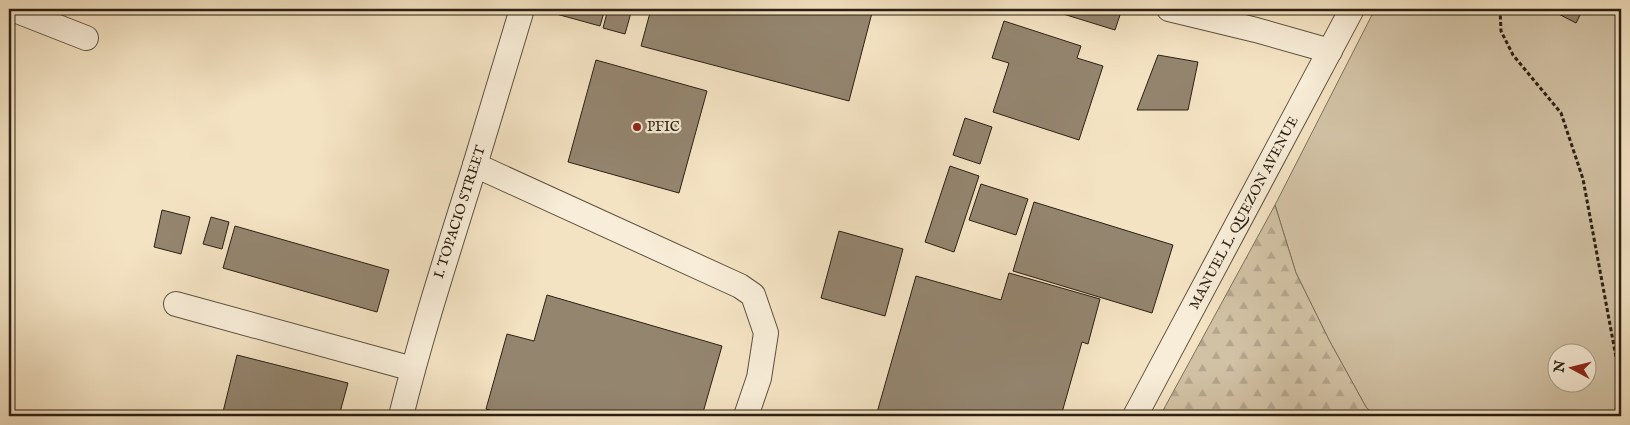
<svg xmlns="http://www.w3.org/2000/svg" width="1630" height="425" font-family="'IM FELL English',serif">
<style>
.green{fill:#d2c2a5;stroke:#7e715c;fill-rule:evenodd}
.forest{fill:url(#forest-firs);stroke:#7e715c}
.building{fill:#94856f;stroke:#2b2013}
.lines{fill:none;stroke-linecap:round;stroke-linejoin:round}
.minor-casing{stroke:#5d513f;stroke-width:26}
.path{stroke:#2b2013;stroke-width:3;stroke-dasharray:4 2.5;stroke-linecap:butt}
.minor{stroke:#f8edd8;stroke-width:24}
.poi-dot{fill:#8f2418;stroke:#f8edd8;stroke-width:2}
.labels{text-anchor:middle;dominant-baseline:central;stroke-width:4.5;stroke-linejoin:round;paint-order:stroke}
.poi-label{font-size:14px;fill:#2b2013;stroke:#f8edd8;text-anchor:start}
.street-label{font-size:14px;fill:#2b2013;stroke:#f8edd8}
</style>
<defs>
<pattern id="forest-firs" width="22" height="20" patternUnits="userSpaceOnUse" patternTransform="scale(1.25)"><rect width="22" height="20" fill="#d2c2a5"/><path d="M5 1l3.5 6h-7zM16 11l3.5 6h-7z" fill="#b4a68d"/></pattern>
</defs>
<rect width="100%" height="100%" fill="#f4e3c3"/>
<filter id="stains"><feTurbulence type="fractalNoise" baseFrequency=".004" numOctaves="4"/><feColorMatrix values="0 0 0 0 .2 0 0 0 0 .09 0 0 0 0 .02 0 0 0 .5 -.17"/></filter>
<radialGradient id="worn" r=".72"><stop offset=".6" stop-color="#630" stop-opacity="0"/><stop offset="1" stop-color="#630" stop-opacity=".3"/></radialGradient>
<path class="green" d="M 1375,9 L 1621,9 L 1621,416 L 1374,416 L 1366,407 L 1329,340 L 1296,273 L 1275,205 ZM 1558,352 L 1588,352 L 1588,382 L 1558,382 Z"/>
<path class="forest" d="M 1275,205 L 1296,273 L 1329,340 L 1366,407 L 1374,416 L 1160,416 Z"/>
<g class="building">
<path d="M 538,9 L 605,9 L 600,26 Z"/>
<path d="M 608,9 L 632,9 L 625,34 L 603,28 Z"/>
<path d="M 651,9 L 873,9 L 849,101 L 641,46 Z"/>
<path d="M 1047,9 L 1122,9 L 1115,30 Z"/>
<path d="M 1549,9 L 1583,9 L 1576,23 Z"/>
<path d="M 1004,21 L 1081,46 L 1077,58 L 1103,66 L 1079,140 L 993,112 L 1009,63 L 992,58 Z"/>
<path d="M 1158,55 L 1198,62 L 1188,110 L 1137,110 Z"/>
<path d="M 596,60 L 707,91 L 679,193 L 568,162 Z"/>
<path d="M 965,118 L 992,127 L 980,164 L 953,155 Z"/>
<path d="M 950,166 L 979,176 L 954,252 L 925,242 Z"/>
<path d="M 981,184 L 1028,199 L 1016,235 L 969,220 Z"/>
<path d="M 1034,202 L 1173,245 L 1152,313 L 1013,271 Z"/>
<path d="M 162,210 L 190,217 L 181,254 L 154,247 Z"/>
<path d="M 211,217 L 229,222 L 222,249 L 203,244 Z"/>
<path d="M 235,226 L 389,270 L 377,312 L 223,268 Z"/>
<path d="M 839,231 L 903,249 L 885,316 L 821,298 Z"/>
<path d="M 1009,273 L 1100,299 L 1088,344 L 1082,342 L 1061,416 L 876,416 L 916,276 L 1001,300 Z"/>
<path d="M 547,295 L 722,346 L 702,416 L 509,416 L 486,409 L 507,334 L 534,341 Z"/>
<path d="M 237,355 L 348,383 L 339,416 L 222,416 Z"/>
</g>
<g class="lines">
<g class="minor-casing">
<g id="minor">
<path d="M 12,9 L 86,38"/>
<path d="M 1169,9 L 1256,30 L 1330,51"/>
<path d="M 475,165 L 740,286 L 753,295 L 766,333 L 759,378 L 746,416"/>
<path d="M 176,304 L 413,369"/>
<path d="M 401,416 C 422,331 449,249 475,165 C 491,113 506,61 522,9"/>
<path d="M 1135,416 L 1352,9"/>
</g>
</g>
<path class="path" d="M 1500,9 L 1501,31 L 1513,55 L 1561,113 L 1583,179 L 1616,357 L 1621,363"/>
<use href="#minor" class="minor"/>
</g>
<circle class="poi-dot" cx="637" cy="127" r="5"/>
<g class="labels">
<g class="poi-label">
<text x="647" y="127">PFIC</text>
</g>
<g class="street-label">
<text transform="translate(460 212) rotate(-72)">I. TOPACIO STREET</text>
<text transform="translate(1244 213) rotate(-62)">MANUEL L. QUEZON AVENUE</text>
</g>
</g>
<rect width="1630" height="425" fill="none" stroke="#f4e3c3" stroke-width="30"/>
<rect x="10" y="10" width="1610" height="405" fill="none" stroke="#2b2013" stroke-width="2.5"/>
<rect x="15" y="15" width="1600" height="395" fill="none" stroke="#2b2013"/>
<g transform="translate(1572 368) rotate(277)"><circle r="24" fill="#f8edd8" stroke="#a69b89"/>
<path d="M0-4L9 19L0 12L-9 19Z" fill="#8f2418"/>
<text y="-8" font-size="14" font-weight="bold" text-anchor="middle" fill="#2b2013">N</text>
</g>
<rect width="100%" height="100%" filter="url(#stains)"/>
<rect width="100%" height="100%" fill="url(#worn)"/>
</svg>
